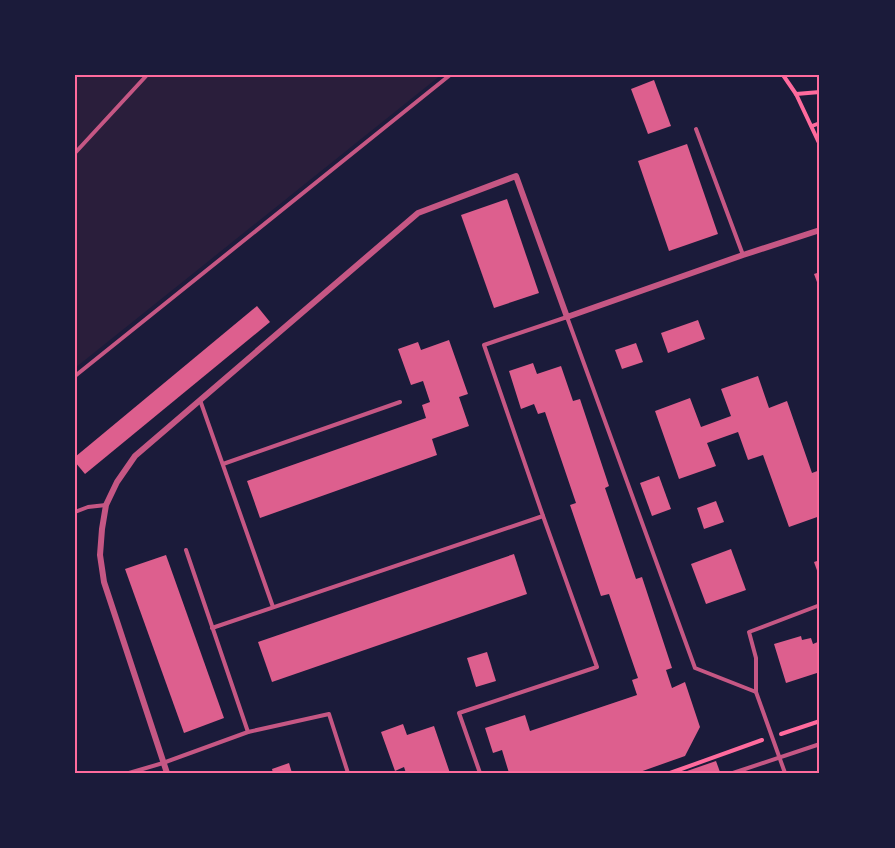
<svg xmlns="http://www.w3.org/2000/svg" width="895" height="848" font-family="'Open Sans',sans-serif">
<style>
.green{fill:#2a1e3b}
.building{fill:#dd5f8e}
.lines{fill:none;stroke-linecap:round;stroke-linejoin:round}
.path{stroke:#ff6b9d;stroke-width:4}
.service{stroke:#c65784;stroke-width:4}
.minor{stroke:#c65784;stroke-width:6}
.neatline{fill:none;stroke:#ff6b9d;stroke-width:2}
</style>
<rect width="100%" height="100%" fill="#1b1b3a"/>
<path class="green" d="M 75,75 L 441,75 L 75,368 Z"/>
<g class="building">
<path d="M 654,80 L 671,126 L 648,134 L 631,89 Z"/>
<path d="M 687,144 L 718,234 L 669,251 L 638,161 Z"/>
<path d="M 507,199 L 539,293 L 494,308 L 461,215 Z"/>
<path d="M 820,272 L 820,290 L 814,274 Z"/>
<path d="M 257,306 L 270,322 L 85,474 L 75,462 L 75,457 Z"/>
<path d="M 698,320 L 705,339 L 668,353 L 661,333 Z"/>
<path d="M 449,340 L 468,394 L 459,397 L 469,426 L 432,439 L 437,455 L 260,518 L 247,481 L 426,418 L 422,405 L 430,402 L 423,381 L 411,385 L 398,349 L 418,342 L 421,350 Z"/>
<path d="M 636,343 L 643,362 L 622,369 L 615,350 Z"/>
<path d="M 533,363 L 537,374 L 561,366 L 573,401 L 580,399 L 609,486 L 605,488 L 636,579 L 642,577 L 672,668 L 666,670 L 672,688 L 685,682 L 700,727 L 685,756 L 637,773 L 509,773 L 502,750 L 493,753 L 485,728 L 525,715 L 530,731 L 637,695 L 632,680 L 638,678 L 609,594 L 601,596 L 570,505 L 576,503 L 545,412 L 538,414 L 534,404 L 521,409 L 509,371 Z"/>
<path d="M 758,376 L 769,408 L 787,401 L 812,473 L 820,470 L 820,485 L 817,486 L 820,494 L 820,516 L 789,527 L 763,455 L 748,460 L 738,432 L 707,443 L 716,466 L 679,479 L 655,411 L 690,398 L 701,427 L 731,416 L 721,389 Z"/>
<path d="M 659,476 L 671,509 L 652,516 L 640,483 Z"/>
<path d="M 716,501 L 724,522 L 704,529 L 697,508 Z"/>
<path d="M 731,549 L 746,590 L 706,604 L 691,564 Z"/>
<path d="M 514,554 L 527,594 L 272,682 L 258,642 Z"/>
<path d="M 166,555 L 224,718 L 184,733 L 125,569 Z"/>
<path d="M 820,560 L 820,579 L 814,562 Z"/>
<path d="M 801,636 L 802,640 L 811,638 L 813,644 L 820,641 L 820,672 L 786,683 L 774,644 Z"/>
<path d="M 487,652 L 496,681 L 476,687 L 467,658 Z"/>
<path d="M 403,724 L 407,735 L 434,726 L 450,773 L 406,773 L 404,767 L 395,771 L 381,732 Z"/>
<path d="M 716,761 L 720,772 L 716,773 L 688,773 L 687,771 Z"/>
<path d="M 289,763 L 292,773 L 273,773 L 272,769 Z"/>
</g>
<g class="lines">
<g class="path">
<path d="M 783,75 L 796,94 L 820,145"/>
<path d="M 796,94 L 820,92"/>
<path d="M 812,126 L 820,123"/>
<path d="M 781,734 L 820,721"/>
<path d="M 670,773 L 762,740"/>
</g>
<g class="service">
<path d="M 696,129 L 743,255"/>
<path d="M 75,153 L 147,75"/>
<path d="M 75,376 L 450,75"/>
<path d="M 200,400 L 273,607"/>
<path d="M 223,464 L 400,402"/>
<path d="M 75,512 L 88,507 L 106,505"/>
<path d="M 543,516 L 484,345 L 567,317 L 695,668 L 756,692 L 785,773"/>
<path d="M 212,628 L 543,516 L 597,667 L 459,713 L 480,773"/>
<path d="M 756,692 L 756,658 L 749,632 L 820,605"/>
<path d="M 248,732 L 329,714 L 348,773"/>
<path d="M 129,773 L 163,763 L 248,732 L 186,550"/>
<path d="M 733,773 L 820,744"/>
</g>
<path class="minor" d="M 167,773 L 104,582 L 100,555 L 102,529 L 106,505 L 117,482 L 135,456 L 418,213 L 516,176 L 567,317 L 743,255 L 820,230"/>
</g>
<rect width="895" height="848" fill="none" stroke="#1b1b3a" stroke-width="153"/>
<rect x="76" y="76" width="742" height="696" class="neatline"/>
</svg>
